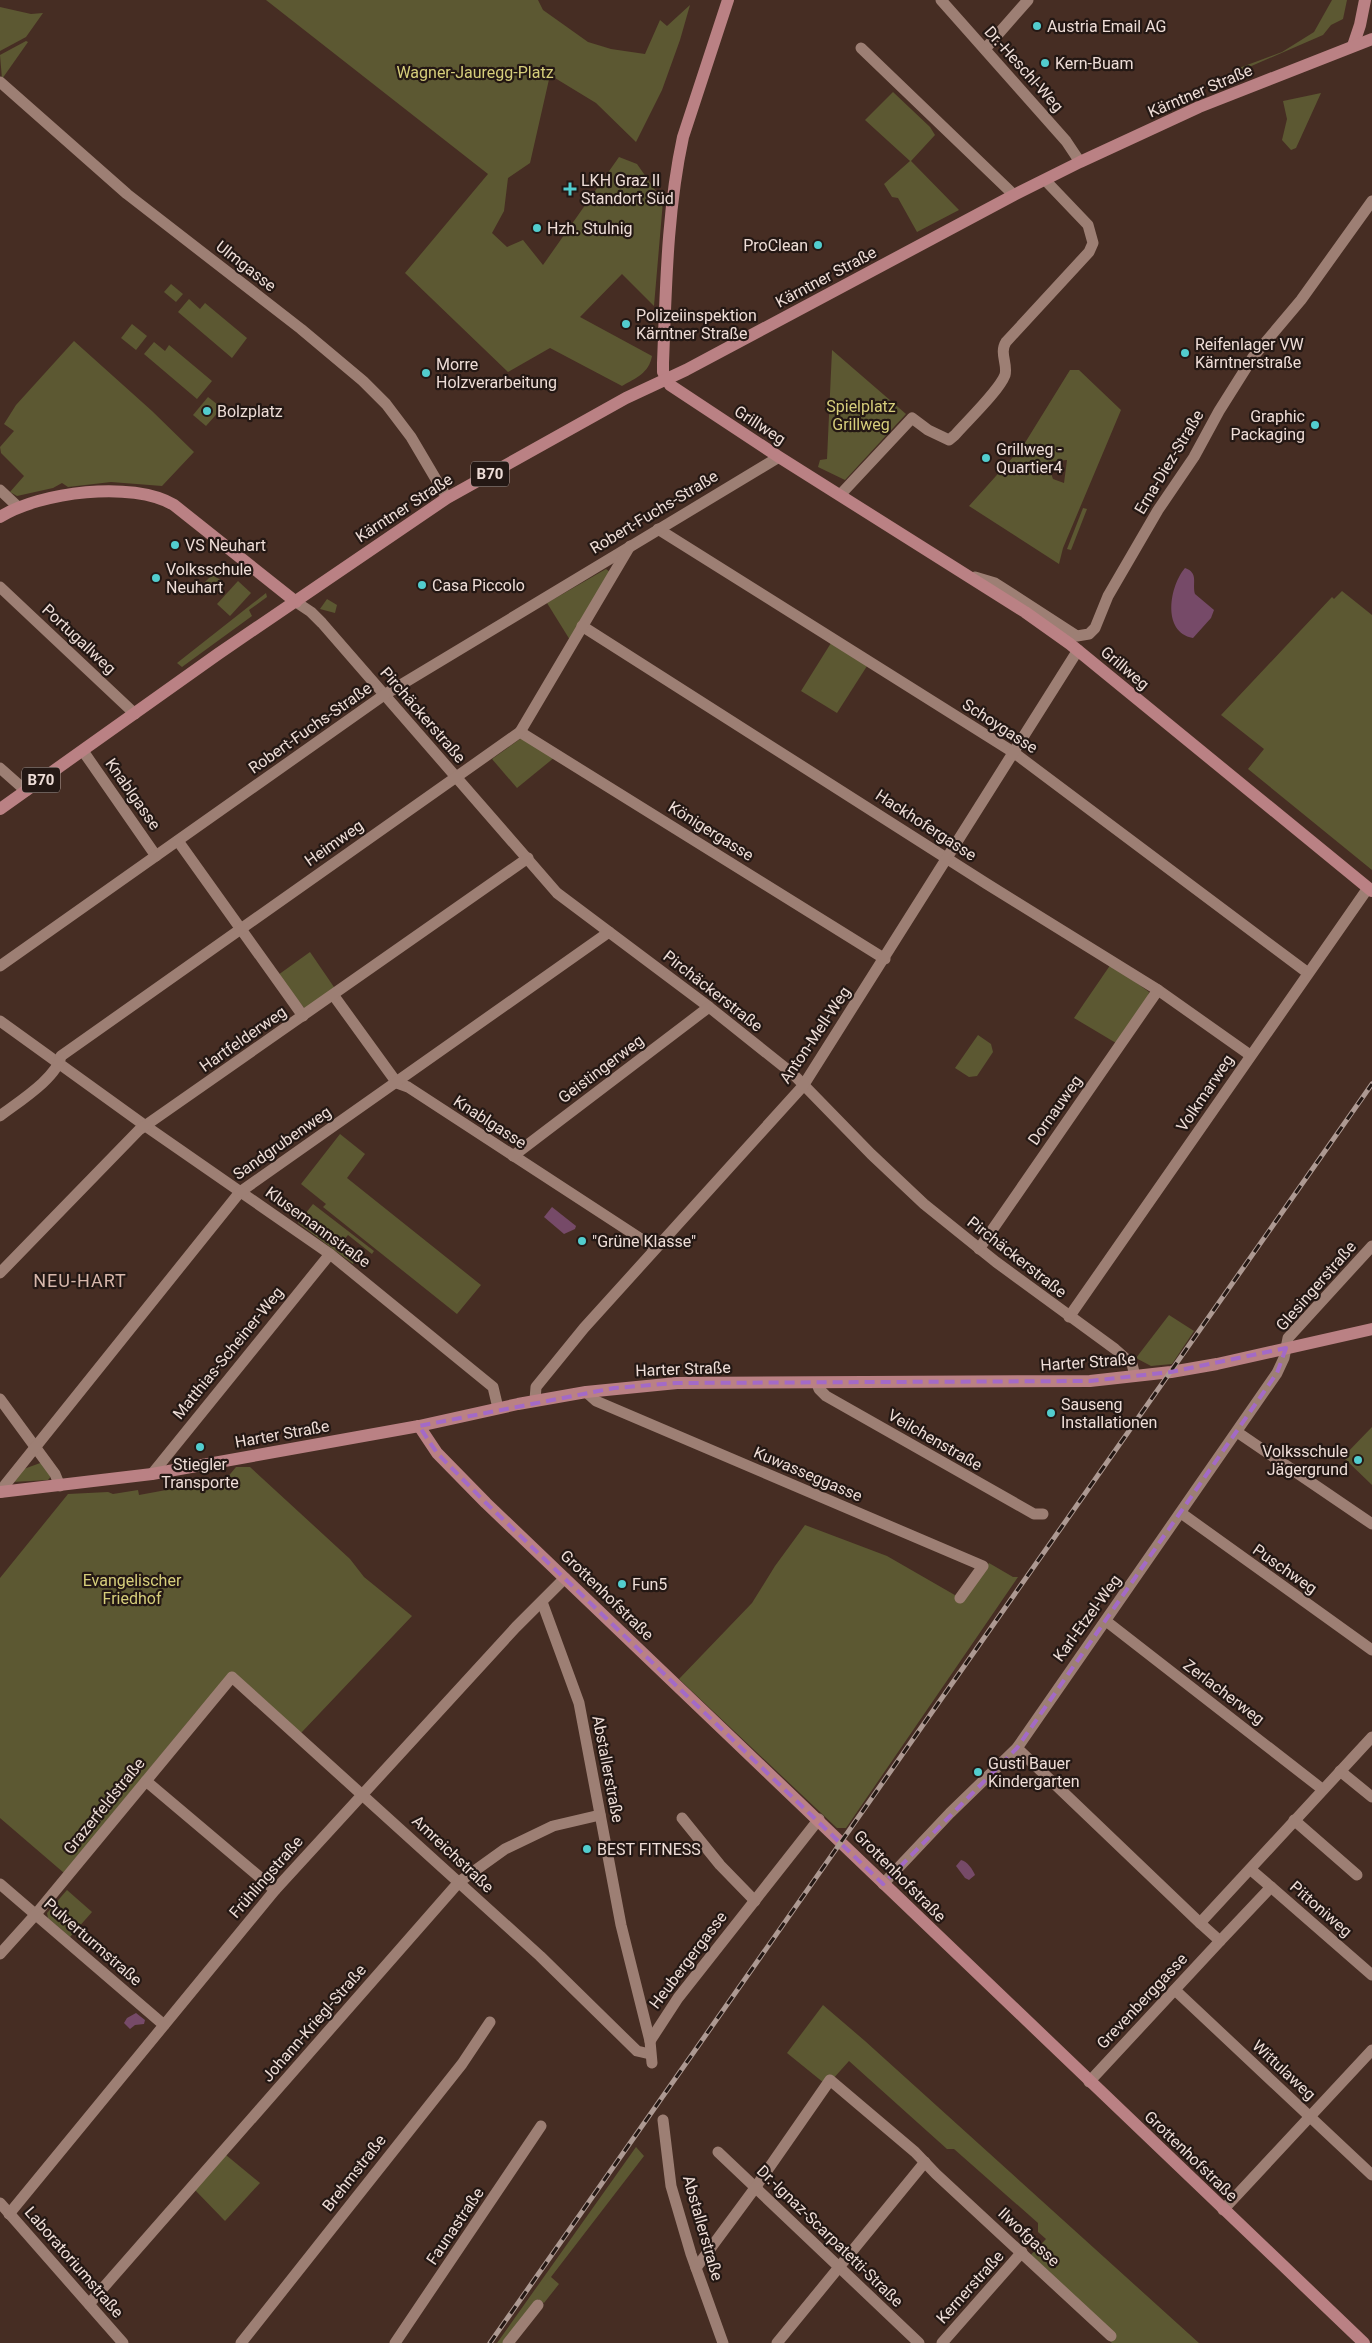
<svg xmlns="http://www.w3.org/2000/svg" width="1372" height="2343" font-family="Roboto,sans-serif">
<style>
.green{fill:#5c5832;fill-rule:evenodd}
.water{fill:#764a68}
.lines{fill:none;stroke-linecap:round;stroke-linejoin:round}
.minor{stroke:#9d7f74;stroke-width:11}
.major{stroke:#ba8184;stroke-width:12}
.rail-casing{stroke:#ad9992;stroke-width:5}
.rail{stroke:#241814;stroke-width:3;stroke-dasharray:9;stroke-linecap:butt}
.marked{fill:none;stroke:#a36ac7;stroke-width:4;stroke-dasharray:10 6;stroke-linejoin:round}
.poi-dot{fill:#52cdce;stroke:#241814;stroke-width:2}
.labels{text-anchor:middle;dominant-baseline:central;stroke-width:4.5;stroke-linejoin:round;paint-order:stroke}
.shield{fill:#241814;stroke:#b1a29c;stroke-width:1}
.shield-label{font-size:15px;font-weight:bold;fill:#eeddd7}
.poi-label{font-size:16px;fill:#eeddd7;stroke:#241814;text-anchor:start}
.street-label{font-size:16px;fill:#eeddd7;stroke:#241814}
.park-label{font-size:16px;fill:#d6ce7b;stroke:#241814}
.neighbourhood-label{font-size:18px;letter-spacing:1px;fill:#d7b7ab;stroke:#241814}
</style>
<rect width="100%" height="100%" fill="#462d23"/>
<g class="green">
<path d="M 266,0 L 538,0 L 543,10 L 588,42 L 611,49 L 645,54 L 660,20 L 667,26 L 690,5 L 680,40 L 662,90 L 636,142 L 596,103 L 550,75 L 530,163 L 508,178 L 504,211 L 492,233 L 507,247 L 523,240 L 543,265 L 619,157 L 637,164 L 663,201 L 654,306 L 622,274 L 580,317 L 652,356 C 649,373 636,378 622,386 L 550,348 L 508,372 L 405,273 L 488,174 Z"/>
<path d="M 1332,0 L 1347,0 L 1343,19 L 1331,25 L 1323,35 L 1240,71 L 1239,68 L 1282,52 L 1314,32 Z"/>
<path d="M 0,7 L 31,14 L 43,13 L 26,37 L 0,51 Z"/>
<path d="M 26,41 L 28,42 L 2,79 L 0,55 Z"/>
<path d="M 893,92 L 930,127 L 935,135 L 911,161 L 959,210 L 917,232 L 898,198 L 892,197 L 884,184 L 910,161 L 865,120 Z"/>
<path d="M 1321,93 L 1296,148 L 1291,150 L 1282,140 L 1287,119 L 1283,101 Z"/>
<path d="M 171,284 L 183,294 L 176,302 L 164,292 Z"/>
<path d="M 189,299 L 200,309 L 205,303 L 247,338 L 232,358 L 178,312 Z"/>
<path d="M 132,324 L 147,336 L 136,350 L 121,338 Z"/>
<path d="M 74,341 L 152,411 L 194,452 L 162,486 L 111,482 L 68,487 L 62,483 L 53,488 L 17,496 L 10,492 L 24,476 L 1,453 L 0,447 L 14,431 L 4,424 L 16,405 Z"/>
<path d="M 154,342 L 165,351 L 169,345 L 212,381 L 197,399 L 144,354 Z"/>
<path d="M 832,350 L 906,414 L 845,480 L 818,467 L 820,460 L 827,459 Z"/>
<path d="M 1070,370 L 1079,370 L 1121,410 L 1063,548 L 1059,564 L 969,506 L 1023,446 ZM 1067,460 L 1064,483 L 1053,479 L 1047,462 Z"/>
<path d="M 208,397 L 222,408 L 206,426 L 193,415 Z"/>
<path d="M 1083,508 L 1087,509 L 1071,550 L 1067,549 Z"/>
<path d="M 606,569 L 610,572 L 570,640 L 547,603 Z"/>
<path d="M 212,575 L 221,580 L 223,586 L 213,595 L 198,589 Z"/>
<path d="M 238,581 L 251,593 L 230,616 L 217,604 Z"/>
<path d="M 1342,591 L 1372,615 L 1372,870 L 1248,769 L 1264,749 L 1221,715 L 1332,597 L 1334,599 Z"/>
<path d="M 266,593 L 267,597 L 249,610 L 252,616 L 182,667 L 177,663 Z"/>
<path d="M 327,599 L 337,605 L 335,613 L 320,609 Z"/>
<path d="M 831,643 L 867,666 L 837,713 L 801,691 Z"/>
<path d="M 520,739 L 525,739 L 555,757 L 517,788 L 492,759 Z"/>
<path d="M 310,952 L 336,990 L 305,1009 L 278,975 Z"/>
<path d="M 1111,964 L 1149,992 L 1148,997 L 1116,1043 L 1074,1018 Z"/>
<path d="M 978,1035 L 991,1044 L 993,1052 L 977,1076 L 969,1077 L 955,1068 Z"/>
<path d="M 340,1134 L 365,1154 L 347,1178 L 481,1285 L 457,1314 L 323,1207 L 326,1204 L 301,1184 Z"/>
<path d="M 313,1204 L 374,1251 L 372,1254 L 348,1235 L 337,1248 L 354,1262 L 353,1264 L 298,1223 Z"/>
<path d="M 1169,1315 L 1194,1331 L 1172,1364 L 1151,1366 L 1136,1358 Z"/>
<path d="M 1372,1427 L 1372,1485 L 1343,1457 Z"/>
<path d="M 43,1462 L 52,1475 L 48,1480 L 12,1482 L 21,1470 Z"/>
<path d="M 236,1467 L 250,1467 L 350,1559 L 364,1577 L 412,1616 L 301,1733 L 227,1679 L 196,1712 L 64,1873 L 0,1818 L 0,1578 L 68,1494 L 108,1492 L 113,1494 L 138,1490 L 139,1495 L 226,1479 Z"/>
<path d="M 805,1525 L 887,1556 L 960,1598 L 989,1563 L 1013,1577 L 1018,1577 L 846,1828 L 837,1828 L 679,1679 L 752,1603 L 775,1566 Z"/>
<path d="M 67,1890 L 92,1912 L 70,1937 L 48,1918 L 47,1913 Z"/>
<path d="M 823,2005 L 865,2041 L 1199,2343 L 1112,2343 L 1025,2261 L 1046,2239 L 1038,2232 L 1038,2223 L 954,2149 L 947,2149 L 849,2061 L 832,2080 L 824,2083 L 787,2053 Z"/>
<path d="M 636,2147 L 644,2156 L 551,2277 L 559,2284 L 544,2303 L 538,2299 L 505,2343 L 497,2343 Z"/>
<path d="M 226,2155 L 260,2183 L 225,2221 L 195,2190 Z"/>
</g>
<g class="water">
<path d="M 1185,568 C 1199,573 1192,583 1195,594 L 1214,610 L 1211,618 L 1193,638 C 1161,632 1170,585 1185,568 Z"/>
<path d="M 552,1207 L 576,1226 L 575,1229 L 564,1234 L 544,1217 Z"/>
<path d="M 961,1860 C 967,1861 973,1870 975,1875 L 969,1880 L 965,1878 L 956,1866 Z"/>
<path d="M 136,2013 L 145,2020 L 144,2024 L 135,2025 L 130,2029 L 124,2023 L 127,2018 Z"/>
</g>
<g class="lines">
<g class="minor">
<path d="M 941,0 L 1066,141 L 1080,162"/>
<path d="M 861,48 L 1014,195"/>
<path d="M 985,49 L 1028,0"/>
<path d="M 0,82 L 127,194 L 301,329 L 363,381 L 386,404 L 411,437 L 447,498"/>
<path d="M 0,490 L 17,506"/>
<path d="M 840,495 L 912,418 L 928,430 L 949,440 L 955,435 C 967,421 999,391 1005,375 C 1008,364 999,353 1006,342 L 1089,252 L 1093,243 L 1088,225 L 1045,180"/>
<path d="M 658,529 L 1013,752 L 1308,973"/>
<path d="M 975,577 L 995,583 L 1077,636 L 1089,634 L 1095,628 L 1108,596 L 1158,510 L 1194,457 L 1219,411 L 1253,357 L 1301,300 L 1372,201"/>
<path d="M 0,587 L 135,714"/>
<path d="M 296,602 L 311,612 L 322,623 L 557,893 L 709,1007 L 793,1074 L 871,1154 L 924,1204 L 996,1262 L 1115,1349 L 1132,1364 L 1135,1376"/>
<path d="M 582,626 L 987,884 L 1158,990 L 1250,1055"/>
<path d="M 520,732 L 885,959"/>
<path d="M 83,751 L 156,856"/>
<path d="M 0,768 L 26,791"/>
<path d="M 178,841 L 303,1016"/>
<path d="M 0,966 L 384,695 L 779,457"/>
<path d="M 334,996 L 397,1083 L 408,1087 L 655,1248"/>
<path d="M 0,1021 L 147,1127 L 330,1254 L 493,1387 L 498,1408"/>
<path d="M 0,1116 C 18,1102 57,1078 61,1056 L 520,732 L 630,546"/>
<path d="M 513,1156 L 709,1007"/>
<path d="M 979,1249 L 1158,990"/>
<path d="M 0,1273 L 139,1130 L 528,858"/>
<path d="M 1069,1317 L 1368,888"/>
<path d="M 817,1384 L 819,1389 L 826,1396 L 1034,1514 L 1043,1514"/>
<path d="M 586,1392 L 596,1401 L 983,1566 L 960,1598"/>
<path d="M 0,1399 L 55,1474 L 60,1486"/>
<path d="M 535,1400 L 536,1387 L 584,1328 L 803,1086 L 1078,650"/>
<path d="M 1237,1432 L 1372,1524"/>
<path d="M 152,1474 L 330,1254"/>
<path d="M 2,1492 L 5,1485 L 240,1192 L 609,932"/>
<path d="M 1181,1513 L 1372,1650"/>
<path d="M 542,1602 L 579,1703 L 621,1925 L 650,2041 L 652,2063"/>
<path d="M 1106,1621 L 1322,1789"/>
<path d="M 1017,1748 L 1200,1923"/>
<path d="M 1340,1771 L 1372,1797"/>
<path d="M 146,1781 L 275,1890"/>
<path d="M 682,1818 L 720,1865 L 755,1901"/>
<path d="M 1294,1820 L 1357,1875"/>
<path d="M 1250,1869 L 1271,1887 L 1220,1941 L 1200,1923 L 1372,1737"/>
<path d="M 0,1884 L 164,2025"/>
<path d="M 883,1884 L 950,1813 L 1017,1748 L 1277,1373 L 1284,1358 L 1288,1338 L 1372,1246"/>
<path d="M 1271,1887 L 1372,1975"/>
<path d="M 0,1954 L 36,1914 L 232,1677 L 540,1956 L 637,2051 L 650,2054"/>
<path d="M 1175,1990 L 1372,2175"/>
<path d="M 650,2041 L 678,1998 L 819,1819"/>
<path d="M 1089,2082 L 1220,1941"/>
<path d="M 663,2120 L 671,2186 L 691,2254 L 723,2343"/>
<path d="M 718,2152 L 919,2343"/>
<path d="M 0,2203 L 123,2343"/>
<path d="M 1223,2210 L 1372,2050"/>
<path d="M 9,2214 L 275,1890 L 516,1627 L 565,1578"/>
<path d="M 696,2268 L 755,2188 L 830,2080 L 915,2152 L 936,2174 L 1111,2336"/>
<path d="M 89,2304 L 459,1882 L 505,1849 L 553,1826 L 600,1815"/>
<path d="M 241,2343 L 462,2064 L 490,2022"/>
<path d="M 395,2343 L 541,2126"/>
<path d="M 508,2343 L 538,2305"/>
<path d="M 777,2343 L 925,2162"/>
<path d="M 942,2343 L 1022,2252"/>
</g>
<g class="major">
<path d="M 728,0 L 683,137 C 667,211 666,287 663,363 L 663,372 L 670,385 L 779,457 L 1025,612 L 1070,644 L 1372,891"/>
<path d="M 1353,46 L 1360,25 L 1365,0"/>
<path d="M 0,517 C 40,492 132,480 174,505 L 296,602"/>
<path d="M 0,809 L 218,654 L 447,498 L 626,398 L 686,370 L 1014,195 L 1080,162 L 1199,107 L 1372,39"/>
<path d="M 419,1426 L 437,1453 L 486,1503 L 1364,2343"/>
<path d="M 0,1492 L 152,1474 L 419,1426 L 518,1404 L 586,1392 L 677,1383 L 1090,1381 L 1171,1372 L 1217,1364 L 1372,1329"/>
</g>
<g class="rail-casing">
<path id="rail" d="M 490,2343 L 1372,1084"/>
</g>
<use href="#rail" class="rail"/>
</g>
<path class="marked" d="M 1286,1348 L 1277,1373 L 1017,1748 L 883,1884 L 486,1503 L 437,1453 L 419,1426 L 614,1388 L 677,1383 L 1090,1381 L 1171,1372 Z"/>
<g class="poi-dot">
<circle cx="1037" cy="26" r="5"/>
<circle cx="1045" cy="63" r="5"/>
<path d="M567.5 181.5h5v5h5v5h-5v5h-5v-5h-5v-5h5z"/>
<circle cx="537" cy="228" r="5"/>
<circle cx="818" cy="245" r="5"/>
<circle cx="626" cy="324" r="5"/>
<circle cx="1185" cy="353" r="5"/>
<circle cx="426" cy="373" r="5"/>
<circle cx="207" cy="411" r="5"/>
<circle cx="1315" cy="425" r="5"/>
<circle cx="986" cy="458" r="5"/>
<circle cx="175" cy="545" r="5"/>
<circle cx="156" cy="578" r="5"/>
<circle cx="422" cy="585" r="5"/>
<circle cx="582" cy="1241" r="5"/>
<circle cx="1051" cy="1413" r="5"/>
<circle cx="200" cy="1447" r="5"/>
<circle cx="1358" cy="1460" r="5"/>
<circle cx="622" cy="1584" r="5"/>
<circle cx="978" cy="1772" r="5"/>
<circle cx="587" cy="1849" r="5"/>
</g>
<g class="labels">
<g class="shield">
<rect x="471" y="461.5" width="38" height="25" rx="4"/>
<rect x="22" y="767.5" width="38" height="25" rx="4"/>
</g>
<g class="shield-label">
<text x="490" y="474">B70</text>
<text x="41" y="780">B70</text>
</g>
<g class="poi-label">
<text x="1047" y="26">Austria Email AG</text>
<text x="1055" y="63">Kern-Buam</text>
<text x="581" y="180">LKH Graz II<tspan x="581" dy="18">Standort Süd</tspan></text>
<text x="547" y="228">Hzh. Stulnig</text>
<text x="808" y="245" text-anchor="end">ProClean</text>
<text x="636" y="315">Polizeiinspektion<tspan x="636" dy="18">Kärntner Straße</tspan></text>
<text x="1195" y="344">Reifenlager VW<tspan x="1195" dy="18">Kärntnerstraße</tspan></text>
<text x="436" y="364">Morre<tspan x="436" dy="18">Holzverarbeitung</tspan></text>
<text x="217" y="411">Bolzplatz</text>
<text x="1305" y="416" text-anchor="end">Graphic<tspan x="1305" dy="18">Packaging</tspan></text>
<text x="996" y="449">Grillweg -<tspan x="996" dy="18">Quartier4</tspan></text>
<text x="185" y="545">VS Neuhart</text>
<text x="166" y="569">Volksschule<tspan x="166" dy="18">Neuhart</tspan></text>
<text x="432" y="585">Casa Piccolo</text>
<text x="592" y="1241">"Grüne Klasse"</text>
<text x="1061" y="1404">Sauseng<tspan x="1061" dy="18">Installationen</tspan></text>
<text x="1348" y="1451" text-anchor="end">Volksschule<tspan x="1348" dy="18">Jägergrund</tspan></text>
<text x="200" y="1464" text-anchor="middle">Stiegler<tspan x="200" dy="18">Transporte</tspan></text>
<text x="632" y="1584">Fun5</text>
<text x="988" y="1763">Gusti Bauer<tspan x="988" dy="18">Kindergarten</tspan></text>
<text x="597" y="1849">BEST FITNESS</text>
</g>
<g class="street-label">
<text transform="translate(1024 69) rotate(48)">Dr.-Heschl-Weg</text>
<text transform="translate(1200 91) rotate(-23)">Kärntner Straße</text>
<text transform="translate(246 266) rotate(38)">Ulmgasse</text>
<text transform="translate(826 277) rotate(-28)">Kärntner Straße</text>
<text transform="translate(760 425) rotate(33)">Grillweg</text>
<text transform="translate(1169 462) rotate(-59)">Erna-Diez-Straße</text>
<text transform="translate(404 508) rotate(-33)">Kärntner Straße</text>
<text transform="translate(654 512) rotate(-31)">Robert-Fuchs-Straße</text>
<text transform="translate(79 639) rotate(43)">Portugallweg</text>
<text transform="translate(1125 668) rotate(40)">Grillweg</text>
<text transform="translate(423 715) rotate(49)">Pirchäckerstraße</text>
<text transform="translate(1000 726) rotate(33)">Schoygasse</text>
<text transform="translate(310 728) rotate(-35)">Robert-Fuchs-Straße</text>
<text transform="translate(133 794) rotate(55)">Knablgasse</text>
<text transform="translate(926 825) rotate(33)">Hackhofergasse</text>
<text transform="translate(711 831) rotate(32)">Königergasse</text>
<text transform="translate(334 843) rotate(-35)">Heimweg</text>
<text transform="translate(713 991) rotate(38)">Pirchäckerstraße</text>
<text transform="translate(815 1035) rotate(-56)">Anton-Mell-Weg</text>
<text transform="translate(243 1039) rotate(-35)">Hartfelderweg</text>
<text transform="translate(601 1069) rotate(-37)">Geistingerweg</text>
<text transform="translate(1205 1093) rotate(-56)">Volkmarweg</text>
<text transform="translate(1055 1110) rotate(-55)">Dornauweg</text>
<text transform="translate(490 1122) rotate(33)">Knablgasse</text>
<text transform="translate(282 1143) rotate(-35)">Sandgrubenweg</text>
<text transform="translate(318 1227) rotate(36)">Klusemannstraße</text>
<text transform="translate(1017 1257) rotate(38)">Pirchäckerstraße</text>
<text transform="translate(1316 1286) rotate(-49)">Glesingerstraße</text>
<text transform="translate(228 1353) rotate(-51)">Matthias-Scheiner-Weg</text>
<text transform="translate(1088 1362) rotate(-4)">Harter Straße</text>
<text transform="translate(683 1369) rotate(-2)">Harter Straße</text>
<text transform="translate(282 1434) rotate(-10)">Harter Straße</text>
<text transform="translate(935 1440) rotate(30)">Veilchenstraße</text>
<text transform="translate(808 1474) rotate(23)">Kuwasseggasse</text>
<text transform="translate(1285 1569) rotate(35)">Puschweg</text>
<text transform="translate(607 1595) rotate(44)">Grottenhofstraße</text>
<text transform="translate(1087 1618) rotate(-54)">Karl-Etzel-Weg</text>
<text transform="translate(1224 1692) rotate(37)">Zerlacherweg</text>
<text transform="translate(608 1769) rotate(79)">Abstallerstraße</text>
<text transform="translate(104 1806) rotate(-51)">Grazerfeldstraße</text>
<text transform="translate(453 1854) rotate(43)">Amreichstraße</text>
<text transform="translate(900 1876) rotate(45)">Grottenhofstraße</text>
<text transform="translate(266 1877) rotate(-49)">Frühlingstraße</text>
<text transform="translate(1321 1909) rotate(41)">Pittoniweg</text>
<text transform="translate(93 1942) rotate(41)">Pulverturmstraße</text>
<text transform="translate(688 1960) rotate(-53)">Heubergergasse</text>
<text transform="translate(1142 2001) rotate(-47)">Grevenberggasse</text>
<text transform="translate(314 2023) rotate(-49)">Johann-Kriegl-Straße</text>
<text transform="translate(1284 2070) rotate(43)">Wittulaweg</text>
<text transform="translate(1191 2156) rotate(44)">Grottenhofstraße</text>
<text transform="translate(354 2173) rotate(-52)">Brehmstraße</text>
<text transform="translate(455 2226) rotate(-56)">Faunastraße</text>
<text transform="translate(703 2228) rotate(74)">Abstallerstraße</text>
<text transform="translate(830 2236) rotate(44)">Dr.-Ignaz-Scarpatetti-Straße</text>
<text transform="translate(1029 2237) rotate(43)">Ilwofgasse</text>
<text transform="translate(74 2262) rotate(49)">Laboratoriumstraße</text>
<text transform="translate(970 2287) rotate(-48)">Kernerstraße</text>
</g>
<g class="park-label">
<text x="475" y="72">Wagner-Jauregg-Platz</text>
<text x="861" y="406">Spielplatz<tspan x="861" dy="18">Grillweg</tspan></text>
<text x="132" y="1580">Evangelischer<tspan x="132" dy="18">Friedhof</tspan></text>
</g>
<g class="neighbourhood-label">
<text x="80" y="1280">NEU-HART</text>
</g>
</g>
</svg>
